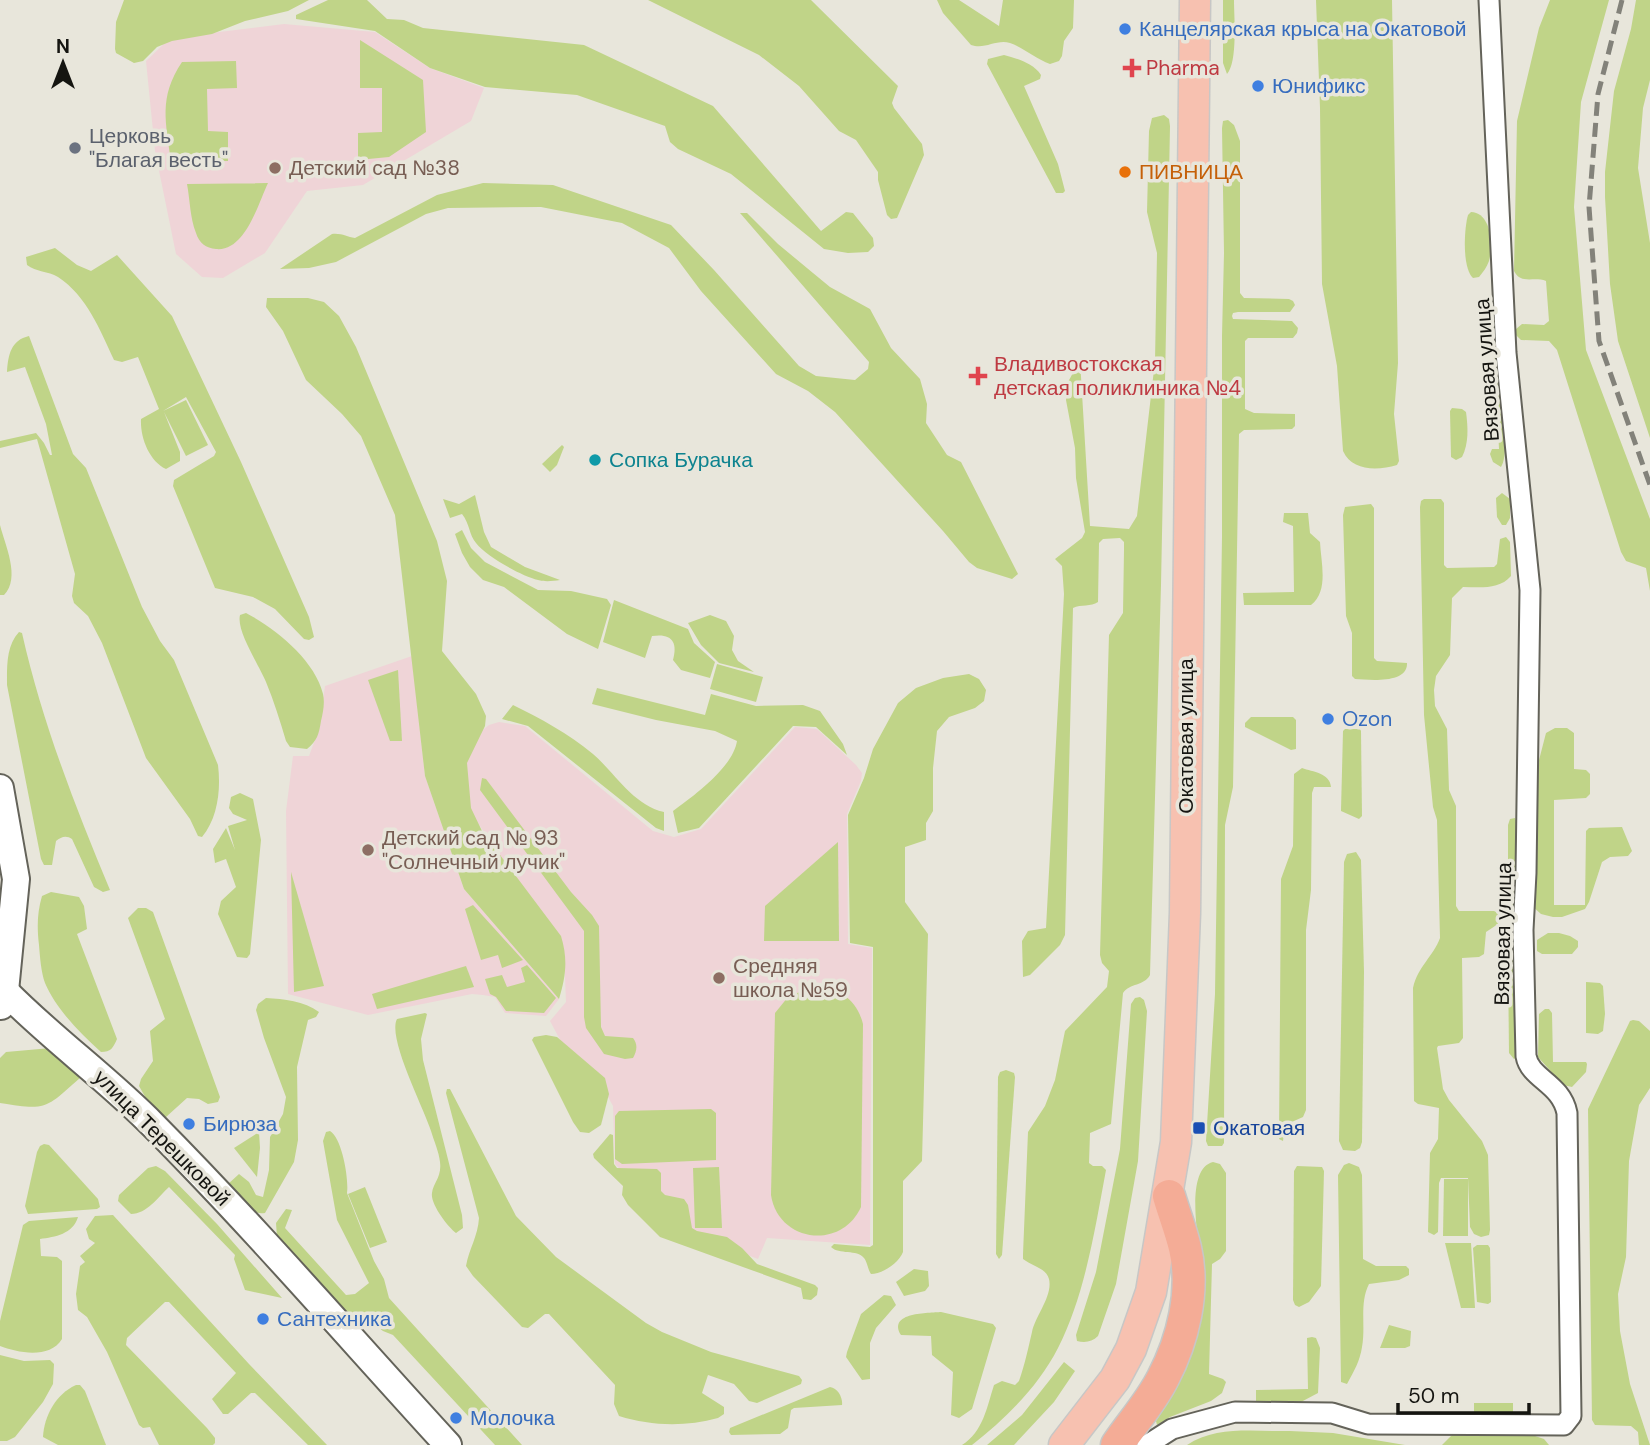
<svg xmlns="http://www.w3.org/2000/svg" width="1650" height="1445" font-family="'DM Sans',sans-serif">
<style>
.education{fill:#efd4d7}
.green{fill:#c0d488}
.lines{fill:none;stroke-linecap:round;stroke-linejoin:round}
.minor-casing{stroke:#64635a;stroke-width:23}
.secondary-casing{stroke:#64635a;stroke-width:30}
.primary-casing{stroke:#c7c7c6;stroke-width:33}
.trunk-casing{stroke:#c7c7c6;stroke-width:35}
.minor{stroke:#fff;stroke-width:19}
.secondary{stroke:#fff;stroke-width:26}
.primary{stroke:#f7c1b0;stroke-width:30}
.trunk{stroke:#f4ac96;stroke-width:32}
.rail{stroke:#83827a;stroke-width:5;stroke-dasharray:14 7;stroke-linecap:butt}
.shop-dot{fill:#3f7fe0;stroke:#e8e6db;stroke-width:2.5}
.health-dot{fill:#e0444e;stroke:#e8e6db;stroke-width:2.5}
.worship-dot{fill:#6b7280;stroke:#e8e6db;stroke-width:2.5}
.education-dot{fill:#8d6e63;stroke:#e8e6db;stroke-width:2.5}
.food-dot{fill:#e8710a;stroke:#e8e6db;stroke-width:2.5}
.culture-dot{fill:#0f9aa8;stroke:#e8e6db;stroke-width:2.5}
.transit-dot{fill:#1a4fb4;stroke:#e8e6db;stroke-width:2.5}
.labels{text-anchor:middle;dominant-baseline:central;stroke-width:7;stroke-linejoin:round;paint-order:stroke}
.shop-label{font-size:21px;fill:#366cbe;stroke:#e8e6db;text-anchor:start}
.health-label{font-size:21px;fill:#be3a42;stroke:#e8e6db;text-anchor:start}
.worship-label{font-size:21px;fill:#5b616d;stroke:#e8e6db;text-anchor:start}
.education-label{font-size:21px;fill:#785e54;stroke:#e8e6db;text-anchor:start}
.food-label{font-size:21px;fill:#c56008;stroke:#e8e6db;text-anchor:start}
.street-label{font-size:21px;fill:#151511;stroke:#e8e6db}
.culture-label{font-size:21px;fill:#0d838f;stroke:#e8e6db;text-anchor:start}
.transit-label{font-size:21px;fill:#164399;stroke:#e8e6db;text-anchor:start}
</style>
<rect width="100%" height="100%" fill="#e8e6db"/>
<g class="education">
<path d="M 284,24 L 375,32 L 430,68 L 484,88 L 471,121 L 363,185 L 307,191 L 265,253 L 223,278 L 202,277 L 176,254 L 155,151 L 146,61 L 170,38 Z"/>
<path d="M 412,656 L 425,776 L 464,889 L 559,999 L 546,1016 L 505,1013 L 495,997 L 483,995 L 472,994 L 368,1015 L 288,994 L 286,811 L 293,756 L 309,756 L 319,729 L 325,686 Z"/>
<path d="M 499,722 L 525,726 L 653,831 L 674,837 L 701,829 L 795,727 L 817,729 L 856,765 L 862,773 L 861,781 L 847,814 L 848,944 L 872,948 L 870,1245 L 767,1238 L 758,1259 L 677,1228 L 615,1164 L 613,1106 L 607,1095 L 582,1081 L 550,1021 L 566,1002 L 564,954 L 470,811 L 463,756 L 475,736 L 489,725 Z"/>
</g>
<g class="green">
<path d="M 124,0 L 309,0 L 288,11 L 245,21 L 212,34 L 172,41 L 157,47 L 143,61 L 134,63 L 116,53 L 115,49 L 116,22 Z"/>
<path d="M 328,0 L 367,0 L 387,19 L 404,20 L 423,28 L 584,45 L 713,106 L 821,231 L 846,212 L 853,213 L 873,238 L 874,246 L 868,252 L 848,253 L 824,249 L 731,174 L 678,149 L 670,142 L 665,126 L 577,95 L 485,87 L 430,68 L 375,31 L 296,19 L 296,15 Z"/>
<path d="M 648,0 L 811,0 L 898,86 L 892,103 L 894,108 L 922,144 L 924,155 L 897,218 L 891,219 L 887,215 L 878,180 L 878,172 L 856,140 L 839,131 L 799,86 L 759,55 Z"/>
<path d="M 937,0 L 959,0 L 999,26 L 1003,0 L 1074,0 L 1073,28 L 1064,41 L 1062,56 L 1059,61 L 1050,64 C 1036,59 1024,48 1010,43 C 996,39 985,50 971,45 L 943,13 Z"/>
<path d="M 1223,0 L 1234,0 C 1234,17 1238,62 1227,74 L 1223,63 Z"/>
<path d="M 1316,0 L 1392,0 L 1398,363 L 1394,414 L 1399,461 L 1397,465 C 1377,471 1352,471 1343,451 L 1337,366 L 1322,284 L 1320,108 Z"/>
<path d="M 1550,0 L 1609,0 L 1581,102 L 1574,207 L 1586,350 L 1650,519 L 1650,591 L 1646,568 L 1626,561 L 1621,552 L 1557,350 L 1549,341 L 1521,340 L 1516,335 L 1516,329 L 1522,324 L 1544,325 L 1549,321 L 1546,281 C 1534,276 1521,285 1514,271 L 1517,121 L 1539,28 Z"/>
<path d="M 1636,0 L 1650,0 L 1650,80 L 1643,108 L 1638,168 L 1650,243 L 1650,438 L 1618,341 L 1610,284 L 1605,197 L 1605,172 L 1614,91 L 1631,29 Z"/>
<path d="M 360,40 L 423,80 L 426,132 L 389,157 L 358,160 L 358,133 L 382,132 L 382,88 L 360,88 Z"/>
<path d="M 1004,55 C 1018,59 1033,63 1041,75 L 1040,79 L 1024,86 L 1058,164 L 1065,191 L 1063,193 L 1056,193 L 987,64 L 988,59 Z"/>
<path d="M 236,61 L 237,88 L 207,89 L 208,131 L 228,132 L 228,161 L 171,162 C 166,122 158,98 182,62 Z"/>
<path d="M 1164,115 L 1169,119 L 1170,126 L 1169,178 L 1161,585 L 1150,975 C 1144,986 1130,983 1123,993 L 1111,1124 L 1090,1133 L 1089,1163 L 1093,1166 L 1102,1166 L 1106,1170 C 1095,1229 1085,1295 1058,1348 C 1038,1387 1006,1418 972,1445 L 962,1445 C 983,1432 987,1407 994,1385 L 1002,1381 L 1015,1385 L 1019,1381 C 1025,1364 1028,1349 1032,1332 C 1035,1316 1053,1296 1049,1279 C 1046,1268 1032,1266 1023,1259 L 1023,1254 L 1028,1132 L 1045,1106 L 1055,1080 L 1065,1031 L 1107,987 L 1109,971 L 1102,963 L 1100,955 L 1109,635 L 1123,613 L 1124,550 L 1124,542 L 1120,538 L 1103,539 L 1099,543 L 1098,602 C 1091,607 1081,604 1073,608 L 1065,935 L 1060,945 L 1030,975 L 1023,977 L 1022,941 L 1028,931 L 1046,928 L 1064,594 L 1062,566 L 1055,559 L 1082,538 L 1085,532 L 1076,478 L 1075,448 L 1066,400 L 1068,382 L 1080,360 L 1090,526 L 1129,529 L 1137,516 L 1155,361 L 1157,253 L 1147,212 L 1149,131 L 1152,118 Z"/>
<path d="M 1228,120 L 1234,125 L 1240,141 L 1240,293 L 1244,298 L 1289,299 L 1293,301 L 1295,305 L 1290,312 L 1238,312 L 1233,313 L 1232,316 L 1233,319 L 1292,321 L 1298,328 L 1297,333 L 1293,338 L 1248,338 L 1245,341 L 1245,409 L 1254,413 L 1295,414 L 1295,426 L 1292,429 L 1244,430 L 1239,434 L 1233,787 L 1225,825 L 1224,1143 L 1222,1146 L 1208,1146 L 1206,1141 L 1215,994 L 1222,537 L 1222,336 L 1224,253 L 1222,128 L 1223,121 Z"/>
<path d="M 268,183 C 258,204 245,252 216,249 C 206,248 199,243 196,233 C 190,218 190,200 187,184 Z"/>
<path d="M 483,183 L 553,185 L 671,225 L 714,270 L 799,366 L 816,376 L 855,380 L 868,369 L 869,362 L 740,213 L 747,213 L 778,244 L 813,273 L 830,287 L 870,309 L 891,348 L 920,379 L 927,404 L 926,423 L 947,455 L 961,462 L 1018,574 L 1012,579 L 977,568 L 969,562 L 943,531 L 835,412 L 808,391 L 776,374 L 701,291 L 669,248 L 622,223 L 541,207 L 448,208 L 426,214 L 336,262 L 309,268 L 280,269 L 332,234 C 342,233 347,237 355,238 L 437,195 Z"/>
<path d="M 1471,212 C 1492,213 1493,246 1489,261 C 1487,267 1483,272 1479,277 L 1473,278 C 1462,268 1464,229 1468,215 Z"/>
<path d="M 55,248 L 77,265 L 91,271 L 117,255 L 172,316 L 241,462 L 309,617 L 314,637 L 309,640 L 304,639 L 275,609 L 253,597 L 215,588 L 173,486 L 174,480 L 214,456 L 216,452 L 186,397 L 163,411 L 186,400 L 208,445 L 186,456 L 164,412 L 180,452 L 180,461 L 166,469 C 149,461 140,437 141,419 L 159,409 L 138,357 L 122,362 L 114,360 C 100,330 87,296 58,277 C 48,271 36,272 27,265 L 26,257 Z"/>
<path d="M 267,298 L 308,298 L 324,302 L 339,316 L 356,347 L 437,541 L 447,581 L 442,651 L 476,694 L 486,716 L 485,726 L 467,763 L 471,808 L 482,831 L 561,936 C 568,959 566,976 559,999 L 464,889 L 425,776 L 395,515 L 361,436 L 342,414 L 306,380 L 283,331 L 266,307 Z"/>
<path d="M 1494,298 C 1496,326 1514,452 1501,467 L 1493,462 L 1490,454 L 1492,449 L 1499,449 L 1493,323 C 1483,317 1484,305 1494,298 Z"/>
<path d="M 29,336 L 73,454 L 86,468 L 142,607 L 160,641 L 174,660 L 218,765 C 221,789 218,818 202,837 L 198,836 L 190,819 L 146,758 L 102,643 L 88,616 L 74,603 L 72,596 L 75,574 L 37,439 L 0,448 L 0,441 L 36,433 L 44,443 L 50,455 L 52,455 L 46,424 L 25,367 L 7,372 C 8,355 11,340 29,336 Z"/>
<path d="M 1452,408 L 1462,409 L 1466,412 C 1468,427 1469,443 1462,457 L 1456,460 L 1451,457 L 1450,411 Z"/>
<path d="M 562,445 L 564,447 L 557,465 L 550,472 L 542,464 Z"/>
<path d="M 1502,493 L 1510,499 L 1510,518 L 1506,525 L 1502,525 L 1497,517 L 1496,498 Z"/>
<path d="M 475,495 L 484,532 L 491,547 L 525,567 L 560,580 C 553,581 545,582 538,580 C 521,576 486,556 476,543 C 469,535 470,524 462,514 L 450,518 L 443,499 L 459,504 Z"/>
<path d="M 1424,499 L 1441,499 L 1444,503 L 1444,565 L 1447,568 L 1494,567 L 1497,564 L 1500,539 L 1506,537 L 1510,542 L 1511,576 C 1499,590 1480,587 1463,587 L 1452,598 L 1450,655 L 1436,676 L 1434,690 L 1435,706 L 1447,729 L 1449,790 L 1456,806 L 1456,906 L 1459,911 L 1494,911 L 1498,913 L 1498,924 L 1486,932 L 1484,954 L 1479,957 L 1462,958 L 1463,1038 L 1459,1043 L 1438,1046 L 1437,1048 L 1443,1089 L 1449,1100 L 1482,1141 L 1488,1155 L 1490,1230 L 1489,1235 L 1481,1237 L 1474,1234 L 1470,1227 L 1468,1178 L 1441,1178 L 1439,1183 L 1438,1232 L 1434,1235 L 1428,1232 L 1430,1153 L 1438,1139 L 1439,1108 L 1418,1104 L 1414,1101 L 1413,988 C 1418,966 1433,957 1440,938 L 1437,820 L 1433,807 L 1424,715 L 1420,507 L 1421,501 Z"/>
<path d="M 1371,504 L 1374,508 L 1374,658 L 1377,661 L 1407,663 C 1408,684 1370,680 1355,679 L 1352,676 L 1352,633 L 1346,616 L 1343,515 L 1345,507 Z"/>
<path d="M 1284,513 L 1308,513 L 1310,533 L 1320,542 C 1321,563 1329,591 1311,605 L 1244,605 L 1243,593 L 1294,592 L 1293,526 L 1283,522 Z"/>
<path d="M 0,525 C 5,545 21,578 4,595 L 0,595 Z"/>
<path d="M 462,530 L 471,548 L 485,562 L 538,590 L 571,591 L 607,599 L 611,605 L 598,649 L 567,634 L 504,587 L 483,580 L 470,567 L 462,553 L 455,534 Z"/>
<path d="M 614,600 L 688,629 L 694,643 L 715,662 L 710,678 L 681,670 L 673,660 C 678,642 672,633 652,636 L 645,658 L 603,642 Z"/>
<path d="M 246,613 C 275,628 315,660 323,694 C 325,703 323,713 321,721 C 319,734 317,741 307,749 L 290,747 L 286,741 C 280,721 274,701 266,682 C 259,665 236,631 240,615 Z"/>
<path d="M 710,615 L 726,621 L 734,636 L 732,650 L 738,661 L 754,672 L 719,663 L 701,645 L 688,623 Z"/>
<path d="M 19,632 L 22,633 C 42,722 75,806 110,890 L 103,892 L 94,887 L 72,839 C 66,835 61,837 56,841 L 52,865 L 44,865 L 41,859 L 7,685 C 7,667 6,646 19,632 Z"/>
<path d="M 717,664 L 763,677 L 756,702 L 710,689 Z"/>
<path d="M 398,670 L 402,741 L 390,741 L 368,680 Z"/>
<path d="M 969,674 L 979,679 L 986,690 L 984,701 L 975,708 L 949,717 L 937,731 L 933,768 L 933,811 L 926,823 L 926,840 L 905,847 L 905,902 L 928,934 L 922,1161 L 903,1181 L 903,1252 C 899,1263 882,1274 871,1274 C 868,1270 867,1261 864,1258 C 857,1249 839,1255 831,1247 L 834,1244 L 870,1247 L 873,1245 L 873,947 L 850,943 L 848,815 L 864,778 L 873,749 L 898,703 L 916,688 L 943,678 Z"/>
<path d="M 597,688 L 705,715 L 711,694 L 756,706 L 803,705 L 820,711 L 843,744 L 847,755 L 816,727 L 793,726 L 699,828 L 678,833 L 673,811 C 695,795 733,767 737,741 L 715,731 L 656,720 L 592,704 Z"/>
<path d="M 513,705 C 541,719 568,733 593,754 C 616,774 633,805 664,812 L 664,831 L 656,828 L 528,726 L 502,719 Z"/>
<path d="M 1251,717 L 1293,717 L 1296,720 L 1296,749 L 1291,750 L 1245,727 L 1245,723 Z"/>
<path d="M 1555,728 L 1567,728 L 1574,733 L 1574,769 L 1586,770 L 1590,774 L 1590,794 L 1586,798 L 1554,800 L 1554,905 L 1585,905 L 1586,831 L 1589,828 L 1622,827 L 1632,851 L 1628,856 L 1610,857 L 1602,862 L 1589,902 L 1585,909 L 1562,917 L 1553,917 L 1541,914 L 1532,906 L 1536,796 L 1538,764 L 1546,733 Z"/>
<path d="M 1345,729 L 1360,729 L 1361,731 L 1362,816 L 1359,819 L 1341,811 L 1343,731 Z"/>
<path d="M 1302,768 C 1313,772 1330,773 1331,787 L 1314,787 L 1312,793 L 1311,890 L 1306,930 L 1306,1110 L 1303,1117 L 1285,1125 L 1283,1141 L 1279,1139 L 1281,879 L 1293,846 L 1294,774 Z"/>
<path d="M 482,778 L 486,779 L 571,892 L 592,915 L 599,926 L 601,1027 L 605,1036 L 633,1038 C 638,1044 637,1051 633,1058 L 625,1059 L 604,1054 L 586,1028 L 584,1017 L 584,931 L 480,790 Z"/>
<path d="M 240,793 L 253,799 L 261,840 L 250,954 L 247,958 L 237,957 L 218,914 L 221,901 L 236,887 L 226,859 L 215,863 L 213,849 L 226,828 L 235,850 L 228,826 L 247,820 L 233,814 L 229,808 L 231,797 Z"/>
<path d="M 1515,818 L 1519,829 L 1514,921 L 1512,922 L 1508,916 L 1508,825 L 1510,819 Z"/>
<path d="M 838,842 L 839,941 L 764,941 L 765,906 Z"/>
<path d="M 1356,852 L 1361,860 L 1364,972 L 1362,1142 L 1360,1148 L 1355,1151 L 1343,1150 L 1339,1141 L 1344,862 L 1347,854 Z"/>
<path d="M 291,872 L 324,986 L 294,992 Z"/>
<path d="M 51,892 L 79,897 L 84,906 L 87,929 L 77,934 L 117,1039 C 113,1048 111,1052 101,1052 C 80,1033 56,1009 45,983 C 41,972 40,957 39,945 C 37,928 37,913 42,896 Z"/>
<path d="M 473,905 L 523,960 L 502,968 L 498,955 L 481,960 L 465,909 Z"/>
<path d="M 138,908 L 146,908 L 153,912 L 220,1097 L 218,1102 L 208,1104 L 199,1099 L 187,1098 L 166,1117 L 161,1118 L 151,1107 L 139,1086 L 141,1079 L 153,1061 L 150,1031 L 165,1019 L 128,918 Z"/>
<path d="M 1548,933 L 1559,933 L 1570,936 L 1578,941 L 1578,947 L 1572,954 L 1542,954 L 1537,951 L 1537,940 Z"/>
<path d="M 1513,953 L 1515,955 L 1517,1057 L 1514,1059 L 1509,1053 L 1508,961 L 1510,954 Z"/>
<path d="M 527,965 L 556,998 L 544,1013 L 506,1011 L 496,997 L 490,994 L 485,979 L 502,975 L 507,987 L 525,982 L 521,968 Z"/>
<path d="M 466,966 L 474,987 L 377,1009 L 372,994 Z"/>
<path d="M 1586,982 L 1600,983 L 1603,986 L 1605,1014 L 1603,1031 L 1598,1034 L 1586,1033 Z"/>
<path d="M 809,988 C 836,986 856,997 863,1024 L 861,1207 C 841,1251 778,1242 771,1195 L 775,1013 L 788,997 Z"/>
<path d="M 1140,997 L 1144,1000 L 1147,1011 L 1138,1161 L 1116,1284 L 1098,1336 C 1092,1342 1085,1343 1077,1341 L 1076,1335 L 1096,1272 L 1120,1149 L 1131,1004 L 1135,998 Z"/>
<path d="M 266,998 C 284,999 304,1001 319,1012 L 316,1017 L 308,1020 L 297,1067 L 298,1140 L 294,1162 L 265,1213 C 248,1216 237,1197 227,1185 L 239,1174 L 249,1182 L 256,1195 L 263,1197 L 269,1170 L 270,1137 L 283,1114 L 286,1097 L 264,1038 L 256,1010 L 258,1004 Z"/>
<path d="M 1545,1009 L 1549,1009 L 1552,1013 L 1553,1062 L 1586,1062 L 1587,1064 L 1586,1072 L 1572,1087 L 1563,1085 L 1538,1057 L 1539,1014 Z"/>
<path d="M 425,1013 L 427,1014 L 421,1039 L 423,1060 L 462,1215 L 463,1228 L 456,1233 C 448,1227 430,1204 432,1193 C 433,1183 442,1177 440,1162 C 439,1152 434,1141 431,1131 C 424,1108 387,1038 397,1019 Z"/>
<path d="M 1633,1020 L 1639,1021 L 1650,1031 L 1650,1088 L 1639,1105 L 1629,1161 L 1626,1257 L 1618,1294 L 1620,1331 L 1630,1384 L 1650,1445 L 1639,1445 L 1638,1432 L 1631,1426 L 1595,1425 L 1592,1420 L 1588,1109 L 1630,1021 Z"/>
<path d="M 546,1035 L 557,1037 L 605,1078 L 609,1094 L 601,1125 L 589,1133 L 580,1132 L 573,1122 L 532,1040 L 534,1037 Z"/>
<path d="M 51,1048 L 81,1077 C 46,1108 48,1111 0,1103 L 0,1058 L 6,1052 Z"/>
<path d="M 1006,1070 L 1014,1073 L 1015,1077 L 1002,1255 L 999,1259 L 996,1254 L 998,1077 L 1000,1072 Z"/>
<path d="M 447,1089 L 450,1089 L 516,1216 L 556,1257 L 646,1323 L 662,1332 L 711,1352 L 799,1376 L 802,1380 L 801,1384 L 757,1403 L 749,1401 L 734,1384 L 708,1375 L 702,1393 L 724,1407 L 724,1414 L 718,1418 C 685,1427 651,1426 619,1416 L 614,1404 L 615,1385 L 549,1314 L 545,1314 L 528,1328 L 522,1327 L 473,1276 L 466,1266 C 469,1249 478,1236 479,1218 L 446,1093 Z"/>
<path d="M 711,1109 L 716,1113 L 716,1160 L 622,1164 L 615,1159 L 615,1116 L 619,1111 Z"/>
<path d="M 330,1131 C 342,1138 349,1179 347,1193 L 374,1261 L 384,1279 L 389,1298 L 522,1445 L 495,1445 L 393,1335 L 383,1331 L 368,1319 L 344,1314 L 277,1237 L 276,1223 L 286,1209 L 292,1210 L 285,1228 L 346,1295 L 355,1294 L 369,1283 L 337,1220 L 323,1141 L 326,1132 Z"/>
<path d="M 259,1132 L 260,1148 L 257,1177 L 234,1148 Z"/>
<path d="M 610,1134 L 613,1135 L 614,1164 L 617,1168 L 657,1169 L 661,1173 L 661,1191 L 665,1195 L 684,1199 L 688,1205 L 692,1228 L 697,1231 L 727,1237 L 742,1248 L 757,1264 L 815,1285 L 818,1288 L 817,1295 L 811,1300 L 803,1299 L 801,1288 L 660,1237 L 628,1205 L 622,1195 L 623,1186 L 594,1158 L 593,1154 Z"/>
<path d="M 44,1144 L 49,1145 L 98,1199 L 100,1207 L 97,1209 L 28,1214 L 25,1206 L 37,1152 L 40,1146 Z"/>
<path d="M 1213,1162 L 1220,1164 L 1226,1173 L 1226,1251 L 1220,1259 L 1212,1264 L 1209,1374 L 1223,1379 L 1226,1382 L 1222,1393 L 1211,1401 L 1170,1417 L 1157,1425 L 1156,1421 C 1174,1394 1191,1366 1196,1333 C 1199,1316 1203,1297 1203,1279 C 1202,1256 1181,1170 1213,1162 Z"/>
<path d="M 1349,1163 L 1359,1167 L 1362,1175 L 1363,1259 L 1376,1266 L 1406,1266 L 1409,1269 L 1409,1275 L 1399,1280 L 1369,1284 C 1359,1304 1366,1325 1362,1347 C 1360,1361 1354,1371 1347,1384 L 1341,1382 L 1338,1175 L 1344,1165 Z"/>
<path d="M 156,1166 L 165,1171 L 217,1224 L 282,1298 L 245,1290 L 234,1259 L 235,1255 L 169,1187 C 158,1197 147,1214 131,1214 L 118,1201 L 119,1195 L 148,1168 Z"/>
<path d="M 1297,1166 L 1322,1167 L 1324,1171 L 1321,1286 L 1309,1302 L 1299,1307 L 1295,1305 L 1293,1300 L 1294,1171 Z"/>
<path d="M 719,1167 L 722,1228 L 695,1228 L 693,1168 Z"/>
<path d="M 1444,1179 L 1468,1179 L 1468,1236 L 1443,1236 Z"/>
<path d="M 365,1187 L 387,1242 L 370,1248 L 348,1194 Z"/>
<path d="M 113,1215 L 249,1364 L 327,1445 L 308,1445 L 255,1393 L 251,1393 L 228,1414 L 223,1414 L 212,1399 L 236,1373 L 169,1302 L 165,1302 L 127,1338 L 126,1345 L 207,1428 L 215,1438 L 215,1443 L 213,1445 L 159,1445 L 150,1427 L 143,1428 L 139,1425 L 107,1352 L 87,1317 L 78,1310 L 76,1294 L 80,1266 L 85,1262 L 80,1256 L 95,1243 L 89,1239 L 86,1229 L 95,1216 Z"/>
<path d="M 78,1217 C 73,1234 55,1237 40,1239 L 41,1256 L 57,1257 L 62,1261 L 62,1339 C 50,1359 18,1353 0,1346 L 0,1321 L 23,1225 L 29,1221 Z"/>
<path d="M 1445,1243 L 1471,1243 L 1475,1308 L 1461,1308 Z"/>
<path d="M 1477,1245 L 1488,1245 L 1490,1248 L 1491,1302 L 1488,1304 L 1477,1302 L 1473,1248 Z"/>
<path d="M 914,1269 L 928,1271 L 929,1286 L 925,1291 L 904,1296 L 896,1282 Z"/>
<path d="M 884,1295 L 891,1296 L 896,1305 L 876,1328 L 870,1343 L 870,1379 L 862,1380 L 846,1357 L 847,1352 L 861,1314 Z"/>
<path d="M 941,1312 L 993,1324 L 996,1328 L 972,1409 L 959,1418 L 951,1415 L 953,1372 L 932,1355 L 931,1336 L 901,1335 C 887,1312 929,1313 941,1312 Z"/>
<path d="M 1389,1325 L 1411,1331 L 1410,1346 L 1405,1348 L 1380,1348 Z"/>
<path d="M 1312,1337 L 1316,1338 L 1320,1348 L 1318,1393 L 1301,1402 L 1256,1402 L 1256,1390 L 1308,1389 L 1307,1338 Z"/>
<path d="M 0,1355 L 24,1361 L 50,1360 L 54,1364 L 53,1384 L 43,1402 L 15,1437 L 7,1441 L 0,1441 Z"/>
<path d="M 1064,1362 L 1075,1371 L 1054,1402 L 1014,1445 L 987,1445 L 1022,1415 Z"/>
<path d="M 76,1385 L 80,1385 L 85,1391 L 106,1445 L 58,1445 L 43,1437 C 44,1416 56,1394 76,1385 Z"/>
<path d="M 830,1387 C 838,1388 843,1398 842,1405 L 794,1408 L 791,1410 L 788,1428 L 780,1434 L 731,1435 L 729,1432 L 730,1428 Z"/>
<rect x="1474" y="1403" width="39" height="10"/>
<path d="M 1290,1431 L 1333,1433 L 1405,1445 L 1187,1445 C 1217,1425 1256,1432 1290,1431 Z"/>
<path d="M 1462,1433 L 1535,1436 L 1544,1439 L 1549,1445 L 1442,1445 L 1453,1434 Z"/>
</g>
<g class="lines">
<g class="minor-casing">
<path id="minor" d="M 1147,1445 L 1172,1429 L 1235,1412 L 1332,1413 L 1368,1424 L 1564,1425 L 1571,1416 L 1567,1113 C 1561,1083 1530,1079 1526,1056 L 1523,930 L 1526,873 L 1530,590 L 1506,353 L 1489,0"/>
</g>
<g class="secondary-casing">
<g id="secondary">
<path d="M 0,788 L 16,879 L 5,991 L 1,1006"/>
<path d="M 5,991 C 52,1039 107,1078 154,1126 C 256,1229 350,1338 448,1445"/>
</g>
</g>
<g class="primary-casing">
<path id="primary" d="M 1064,1445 L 1115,1379 L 1131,1349 L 1151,1292 L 1176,1142 L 1185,913 L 1195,0"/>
</g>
<g class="trunk-casing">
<path id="trunk" d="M 1117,1445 C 1132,1423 1151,1402 1163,1378 C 1183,1340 1195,1291 1185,1248 C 1181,1231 1174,1213 1169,1196"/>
</g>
<use href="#minor" class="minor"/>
<use href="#secondary" class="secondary"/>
<use href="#primary" class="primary"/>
<use href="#trunk" class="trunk"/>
<path class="rail" d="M 1622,0 L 1598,94 L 1589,207 L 1599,341 L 1650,485"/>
</g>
<g class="shop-dot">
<circle cx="1125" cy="29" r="7"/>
<circle cx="1258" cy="86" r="7"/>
<circle cx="1328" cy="719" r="7"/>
<circle cx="189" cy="1124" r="7"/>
<circle cx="263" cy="1319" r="7"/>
<circle cx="456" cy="1418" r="7"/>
</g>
<g class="health-dot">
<path d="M1128.5 57.5h7v7h7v7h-7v7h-7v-7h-7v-7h7z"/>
<path d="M974.5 365.5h7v7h7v7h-7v7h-7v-7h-7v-7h7z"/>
</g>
<circle class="worship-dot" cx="75" cy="148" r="7"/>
<g class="education-dot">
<circle cx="275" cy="168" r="7"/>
<circle cx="368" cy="850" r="7"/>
<circle cx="719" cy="978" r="7"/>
</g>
<circle class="food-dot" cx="1125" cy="172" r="7"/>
<circle class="culture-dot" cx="595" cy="460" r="7"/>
<rect class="transit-dot" x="1192" y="1121" width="14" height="14" rx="3.5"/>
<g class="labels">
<g class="shop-label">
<text x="1139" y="29">Канцелярская крыса на Окатовой</text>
<text x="1272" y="86">Юнификс</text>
<text x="1342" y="719">Ozon</text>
<text x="203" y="1124">Бирюза</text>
<text x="277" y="1319">Сантехника</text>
<text x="470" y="1418">Молочка</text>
</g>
<g class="health-label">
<text x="1146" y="68">Pharma</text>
<text x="994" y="364">Владивостокская<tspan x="994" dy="24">детская поликлиника №4</tspan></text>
</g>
<g class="worship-label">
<text x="89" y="136">Церковь<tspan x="89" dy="24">"Благая весть"</tspan></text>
</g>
<g class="education-label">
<text x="289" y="168">Детский сад №38</text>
<text x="382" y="838">Детский сад № 93<tspan x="382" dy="24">"Солнечный лучик"</tspan></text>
<text x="733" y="966">Средняя<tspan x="733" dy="24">школа №59</tspan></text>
</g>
<g class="food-label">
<text x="1139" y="172">ПИВНИЦА</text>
</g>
<g class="street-label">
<text transform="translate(1487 370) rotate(-94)">Вязовая улица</text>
<text transform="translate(1186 736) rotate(-90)">Окатовая улица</text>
<text transform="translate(1503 934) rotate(-89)">Вязовая улица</text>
<text transform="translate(162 1138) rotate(45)">улица Терешковой</text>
</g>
<g class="culture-label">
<text x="609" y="460">Сопка Бурачка</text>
</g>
<g class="transit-label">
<text x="1213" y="1128">Окатовая</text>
</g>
</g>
<g transform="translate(63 63)" stroke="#e8e6db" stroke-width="5" paint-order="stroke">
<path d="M0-5L12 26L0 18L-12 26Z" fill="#151511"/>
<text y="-10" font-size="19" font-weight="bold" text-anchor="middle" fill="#151511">N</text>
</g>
<path d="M1398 1403v10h131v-10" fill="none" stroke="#151511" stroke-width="3.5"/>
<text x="1408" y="1403" font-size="21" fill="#151511" stroke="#e8e6db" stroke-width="5" paint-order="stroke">50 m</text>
</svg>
